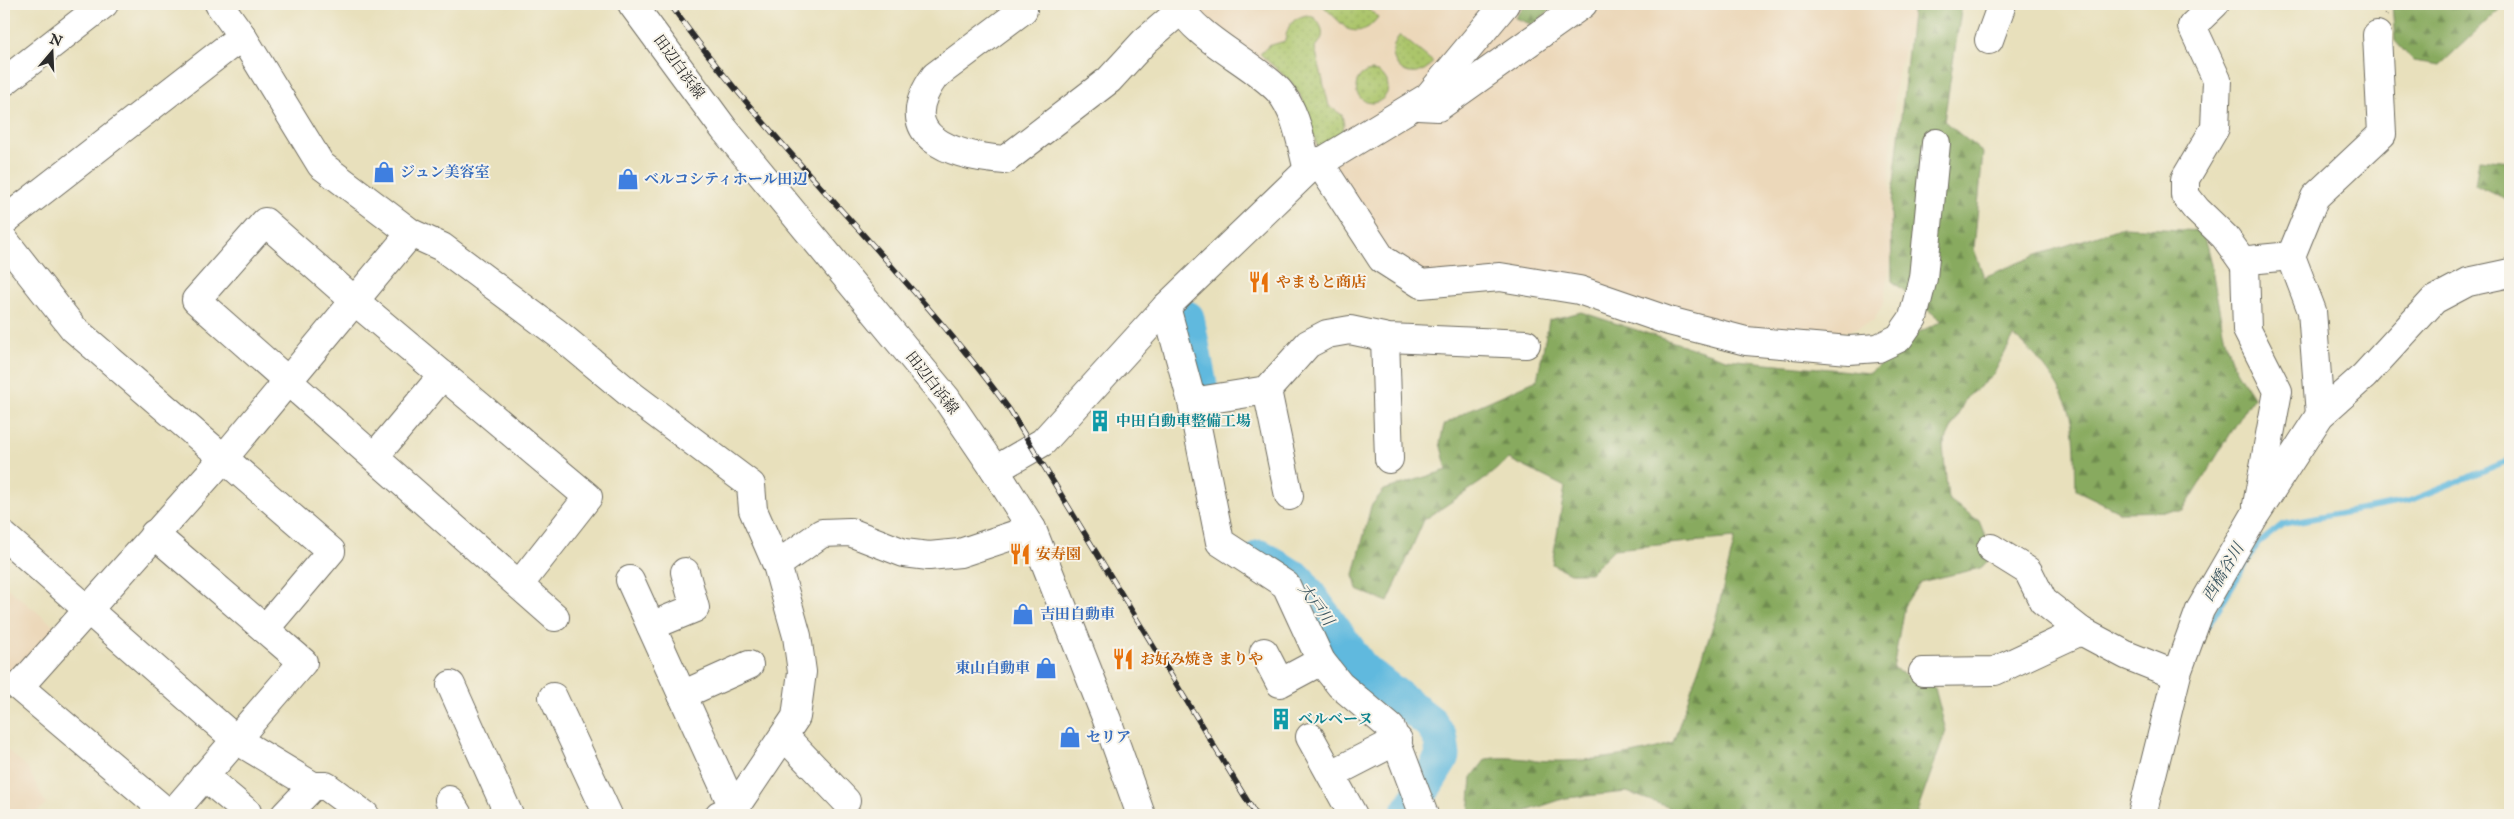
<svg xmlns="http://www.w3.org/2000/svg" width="2514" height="819" font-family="'IM FELL English','Noto Serif JP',serif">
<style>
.built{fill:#ecd8ba}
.green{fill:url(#green-dots);stroke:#6b784b}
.forest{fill:url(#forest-firs);stroke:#5a6a45}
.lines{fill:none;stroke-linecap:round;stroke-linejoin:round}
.stream{stroke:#61b9de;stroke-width:5.5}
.river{stroke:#61b9de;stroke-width:35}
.minor-casing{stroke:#6d6a5e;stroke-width:30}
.major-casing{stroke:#6d6a5e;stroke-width:30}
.path{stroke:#6d6a5e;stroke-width:3;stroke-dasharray:1 4;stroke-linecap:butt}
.minor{stroke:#fff;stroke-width:28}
.major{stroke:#fff;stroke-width:28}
.rail-casing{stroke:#2b2b2b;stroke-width:5.5}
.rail{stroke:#f7f3e8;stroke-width:4;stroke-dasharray:11;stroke-linecap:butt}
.labels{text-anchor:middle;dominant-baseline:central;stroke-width:4;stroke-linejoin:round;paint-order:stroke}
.street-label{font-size:15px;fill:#2b2b2b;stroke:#f7f3e8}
.shop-label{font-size:15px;font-weight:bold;fill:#366cbe;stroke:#f7f3e8;text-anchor:start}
.food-label{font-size:15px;font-weight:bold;fill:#c56008;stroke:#f7f3e8;text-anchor:start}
.culture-label{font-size:15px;font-weight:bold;fill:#0d838f;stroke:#f7f3e8;text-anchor:start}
.water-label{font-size:16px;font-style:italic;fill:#3b5661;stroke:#f7f3e8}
</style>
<defs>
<pattern id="green-dots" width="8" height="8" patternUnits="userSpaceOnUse" patternTransform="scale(1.25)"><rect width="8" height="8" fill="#abc56b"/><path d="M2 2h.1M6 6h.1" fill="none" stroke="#93a95d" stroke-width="1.8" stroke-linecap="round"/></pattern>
<pattern id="forest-firs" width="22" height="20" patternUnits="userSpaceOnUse" patternTransform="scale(1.25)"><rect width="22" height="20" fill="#88aa5f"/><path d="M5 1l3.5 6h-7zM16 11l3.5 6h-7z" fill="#6f8b4f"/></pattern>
</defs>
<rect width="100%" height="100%" fill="#f7f3e8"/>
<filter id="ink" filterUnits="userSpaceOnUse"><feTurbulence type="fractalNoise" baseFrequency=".02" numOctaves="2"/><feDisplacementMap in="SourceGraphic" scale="10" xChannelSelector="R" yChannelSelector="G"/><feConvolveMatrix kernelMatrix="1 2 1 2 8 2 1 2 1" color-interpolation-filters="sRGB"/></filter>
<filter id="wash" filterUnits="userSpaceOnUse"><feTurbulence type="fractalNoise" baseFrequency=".0096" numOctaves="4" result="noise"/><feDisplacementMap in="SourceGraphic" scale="20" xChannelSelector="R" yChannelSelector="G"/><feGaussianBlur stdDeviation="1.12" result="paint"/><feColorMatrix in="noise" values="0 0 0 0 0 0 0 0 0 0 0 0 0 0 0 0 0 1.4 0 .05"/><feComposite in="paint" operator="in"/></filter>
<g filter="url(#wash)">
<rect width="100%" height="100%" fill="#e8e0bc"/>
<g class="built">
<path d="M 1199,4 L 1913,4 L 1915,6 L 1896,81 L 1890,166 L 1892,251 L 1884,302 L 1874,320 L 1856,329 L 1823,337 L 1752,335 L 1579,290 L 1421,284 L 1382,259 L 1293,116 L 1191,22 Z"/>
<path d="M 4,585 L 59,630 L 4,700 Z"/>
<path d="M 4,747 L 27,767 L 46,804 L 33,815 L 4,815 Z"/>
</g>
<g class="green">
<path d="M 1321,4 L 1362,4 L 1378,17 C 1370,28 1362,34 1347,29 Z"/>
<path d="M 1307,15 L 1315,18 C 1325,30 1325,37 1315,48 L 1329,106 L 1342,115 L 1344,125 L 1342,135 L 1319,151 L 1302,98 L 1291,82 L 1260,54 L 1268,46 L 1285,41 C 1287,26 1292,18 1307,15 Z"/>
<path d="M 1400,35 L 1433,62 C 1410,91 1379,58 1400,35 Z"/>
<circle cx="1372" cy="87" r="16"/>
</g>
<g class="forest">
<path d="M 1525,4 L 1557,4 L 1533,25 L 1515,18 Z"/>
<path d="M 1913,4 L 1962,4 L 1944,121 L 1983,153 L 1974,249 L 1984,277 L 2037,255 L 2123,227 L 2202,231 C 2216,272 2217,316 2230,357 C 2235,371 2246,385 2253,397 L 2183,511 L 2121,512 L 2076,490 C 2075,471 2076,429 2070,413 C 2061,385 2037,354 2014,336 L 1993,375 L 1966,398 L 1943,446 L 1948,499 L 1979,521 L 1993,555 L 1981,568 L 1920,582 L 1904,606 L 1893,669 L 1935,688 L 1946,731 L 1916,815 L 1677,815 L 1668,807 L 1627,792 L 1566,798 L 1515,815 L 1469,815 L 1472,777 L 1486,759 C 1512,755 1536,762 1563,761 C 1599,760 1639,755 1673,743 L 1716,617 L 1735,538 L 1614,549 L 1590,573 L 1570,573 L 1552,564 L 1565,487 L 1509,459 L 1481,482 L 1424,520 L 1388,602 L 1357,590 L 1354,575 L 1371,506 L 1384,490 L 1447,470 L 1440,443 L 1444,425 L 1469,410 L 1537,380 L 1549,320 L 1581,312 L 1726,359 L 1870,373 L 1915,334 L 1942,321 L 1892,281 L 1891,211 Z"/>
<path d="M 2392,4 L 2505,4 L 2440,65 L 2413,61 L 2395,41 Z"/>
<path d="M 2479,159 L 2510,162 L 2510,202 L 2475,185 Z"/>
</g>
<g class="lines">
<path class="stream" d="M 2208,626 L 2258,544 L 2283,524 L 2409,501 L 2510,460"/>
<g class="river">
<path d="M 1187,318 L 1204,406"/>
<path d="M 1261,557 L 1298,580 L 1362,669 L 1431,723 L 1441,740 L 1443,756 L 1407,815"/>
</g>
</g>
</g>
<g filter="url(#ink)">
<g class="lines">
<g class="minor-casing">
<g id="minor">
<path d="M 219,4 L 242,36 L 321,165 L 411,233 L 442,247 L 557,333 L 634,397 L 751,485 L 753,510 L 777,565 L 797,636 L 802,672 L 796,717 L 734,809 L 719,815"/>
<path d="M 1178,4 C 1196,39 1252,62 1279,91 C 1297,112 1301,144 1308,170"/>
<path d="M 2215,4 L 2192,26 L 2217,80 L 2215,128 L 2185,179 L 2185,195 L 2196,209 L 2225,237 L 2245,265"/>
<path d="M 1023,10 L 935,76 C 890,138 954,156 1005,160 L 1109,80 L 1145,41 L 1181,10"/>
<path d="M 1989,40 L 2002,4"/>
<path d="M 4,82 L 104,4"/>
<path d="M 1418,106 L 1438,107 L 1583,4"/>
<path d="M 1318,161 L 1382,259 L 1421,284 L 1500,277 L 1579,290 L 1669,321 L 1746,341 L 1849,350 L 1878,348 L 1899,338 L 1913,318 L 1923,278 L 1936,143"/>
<path d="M 4,221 L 242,36"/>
<path d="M 4,240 L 74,329 L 331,551 L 265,629"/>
<path d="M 1166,307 L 1192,402 L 1220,542 L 1286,585 L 1321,661 L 1340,685 L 1391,728 L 1424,815"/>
<path d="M 1385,338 L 1389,459"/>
<path d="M 1267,390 L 1289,496"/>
<path d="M 1192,402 L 1267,390 L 1308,344 L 1327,334 L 1350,330 L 1388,338 L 1526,344"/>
<path d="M 2320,415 L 2312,311 L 2291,256 L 2315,197 L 2382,134 L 2377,35"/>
<path d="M 375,456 L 443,375"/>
<path d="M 995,470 L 1043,442 L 1166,307 L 1308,170 L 1428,97 L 1505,4"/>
<path d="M 2257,505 L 2278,391 L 2247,330 L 2245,265 L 2249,260 L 2291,256"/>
<path d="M 154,534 L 303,662 L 171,815"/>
<path d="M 4,536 L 235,739 L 313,786 L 326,786 L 365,815"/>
<path d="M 1991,548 L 2028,571 L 2043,601 L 2081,631 L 2126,655 L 2176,675"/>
<path d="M 777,565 L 822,533 L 850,532 L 904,553 L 929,556 L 960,553 L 1032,529"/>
<path d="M 630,580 L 734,809 L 739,815"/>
<path d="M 519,585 L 588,497 L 356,302 L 265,222 L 196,300 L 555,617"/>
<path d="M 651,626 L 695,608 L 685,572"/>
<path d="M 1264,652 L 1280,683 L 1321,661"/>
<path d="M 1923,672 L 1995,671 L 2081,631"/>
<path d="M 451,685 L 509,815"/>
<path d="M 682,695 L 749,665"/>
<path d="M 553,697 L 608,815"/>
<path d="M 785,737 L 846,801"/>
<path d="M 1310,737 L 1353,815"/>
<path d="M 1332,774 L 1398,740"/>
<path d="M 204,776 L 247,812"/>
<path d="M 449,800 L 458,815"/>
<path d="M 170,815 L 19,687 L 223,459 L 411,233"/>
<path d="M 285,815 L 313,786"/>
<path d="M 2142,815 L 2178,670 L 2200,610 L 2255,515 L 2320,415 L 2364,376 L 2434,300 L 2468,282 L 2510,273"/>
</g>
</g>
<g class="major-casing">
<path id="major" d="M 632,4 L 724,129 L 946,398 L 995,470 L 1032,529 L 1107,720 L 1141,815"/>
</g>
<path class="path" d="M 2386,15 L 2390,4"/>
<use href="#minor" class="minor"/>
<use href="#major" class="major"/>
<g class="rail-casing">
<path id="rail" d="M 670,4 C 772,148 905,267 1009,409 L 1256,815"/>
</g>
<use href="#rail" class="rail"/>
</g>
</g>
<defs>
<g id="shop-bare" transform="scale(1.725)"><path d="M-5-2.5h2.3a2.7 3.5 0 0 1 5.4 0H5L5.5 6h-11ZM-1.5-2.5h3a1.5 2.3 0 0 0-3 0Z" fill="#3f7fe0" stroke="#f7f3e8" stroke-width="2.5" paint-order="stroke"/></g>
<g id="restaurant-bare" transform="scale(1.725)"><path d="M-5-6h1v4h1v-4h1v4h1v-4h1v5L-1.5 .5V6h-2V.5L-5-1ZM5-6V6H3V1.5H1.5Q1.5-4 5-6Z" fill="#e8710a" stroke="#f7f3e8" stroke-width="2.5" paint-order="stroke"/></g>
<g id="building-bare" transform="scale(1.725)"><path d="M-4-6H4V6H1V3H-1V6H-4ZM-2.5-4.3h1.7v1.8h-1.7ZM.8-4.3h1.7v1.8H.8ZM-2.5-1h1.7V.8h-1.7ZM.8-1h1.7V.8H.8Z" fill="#0f9aa8" stroke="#f7f3e8" stroke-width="2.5" paint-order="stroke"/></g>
</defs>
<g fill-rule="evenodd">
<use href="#shop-bare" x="384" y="172"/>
<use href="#shop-bare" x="628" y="179"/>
<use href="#restaurant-bare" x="1259" y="282"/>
<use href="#building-bare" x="1100" y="421"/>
<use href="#restaurant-bare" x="1020" y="554"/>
<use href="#shop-bare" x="1023" y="614"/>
<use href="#restaurant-bare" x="1123" y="659"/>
<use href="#shop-bare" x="1046" y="668"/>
<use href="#building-bare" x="1281" y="719"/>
<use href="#shop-bare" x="1070" y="737"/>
</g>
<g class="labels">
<g class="street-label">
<text transform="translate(679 67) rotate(54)">田辺白浜線</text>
<text transform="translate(932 383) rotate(52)">田辺白浜線</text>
</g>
<g class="shop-label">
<text x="400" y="172">ジュン美容室</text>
<text x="644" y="179">ベルコシティホール田辺</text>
<text x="1040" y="614">吉田自動車</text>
<text x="1030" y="668" text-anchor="end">東山自動車</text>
<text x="1086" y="737">セリア</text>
</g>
<g class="food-label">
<text x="1276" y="282">やまもと商店</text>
<text x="1036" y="554">安寿園</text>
<text x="1140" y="659">お好み焼き まりや</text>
</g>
<g class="culture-label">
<text x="1116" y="421">中田自動車整備工場</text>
<text x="1298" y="719">ベルベーヌ</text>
</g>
<g class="water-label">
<text transform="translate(2224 573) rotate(-59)">西橋谷川</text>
<text transform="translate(1315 605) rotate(54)">大戸川</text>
</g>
</g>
<rect width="2514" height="819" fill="none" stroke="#f7f3e8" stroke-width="20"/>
<g transform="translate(52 52) rotate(19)" stroke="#f7f3e8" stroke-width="4" paint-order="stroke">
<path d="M0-4L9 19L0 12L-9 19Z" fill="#2b2b2b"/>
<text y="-8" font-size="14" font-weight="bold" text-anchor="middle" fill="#2b2b2b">N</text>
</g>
</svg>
